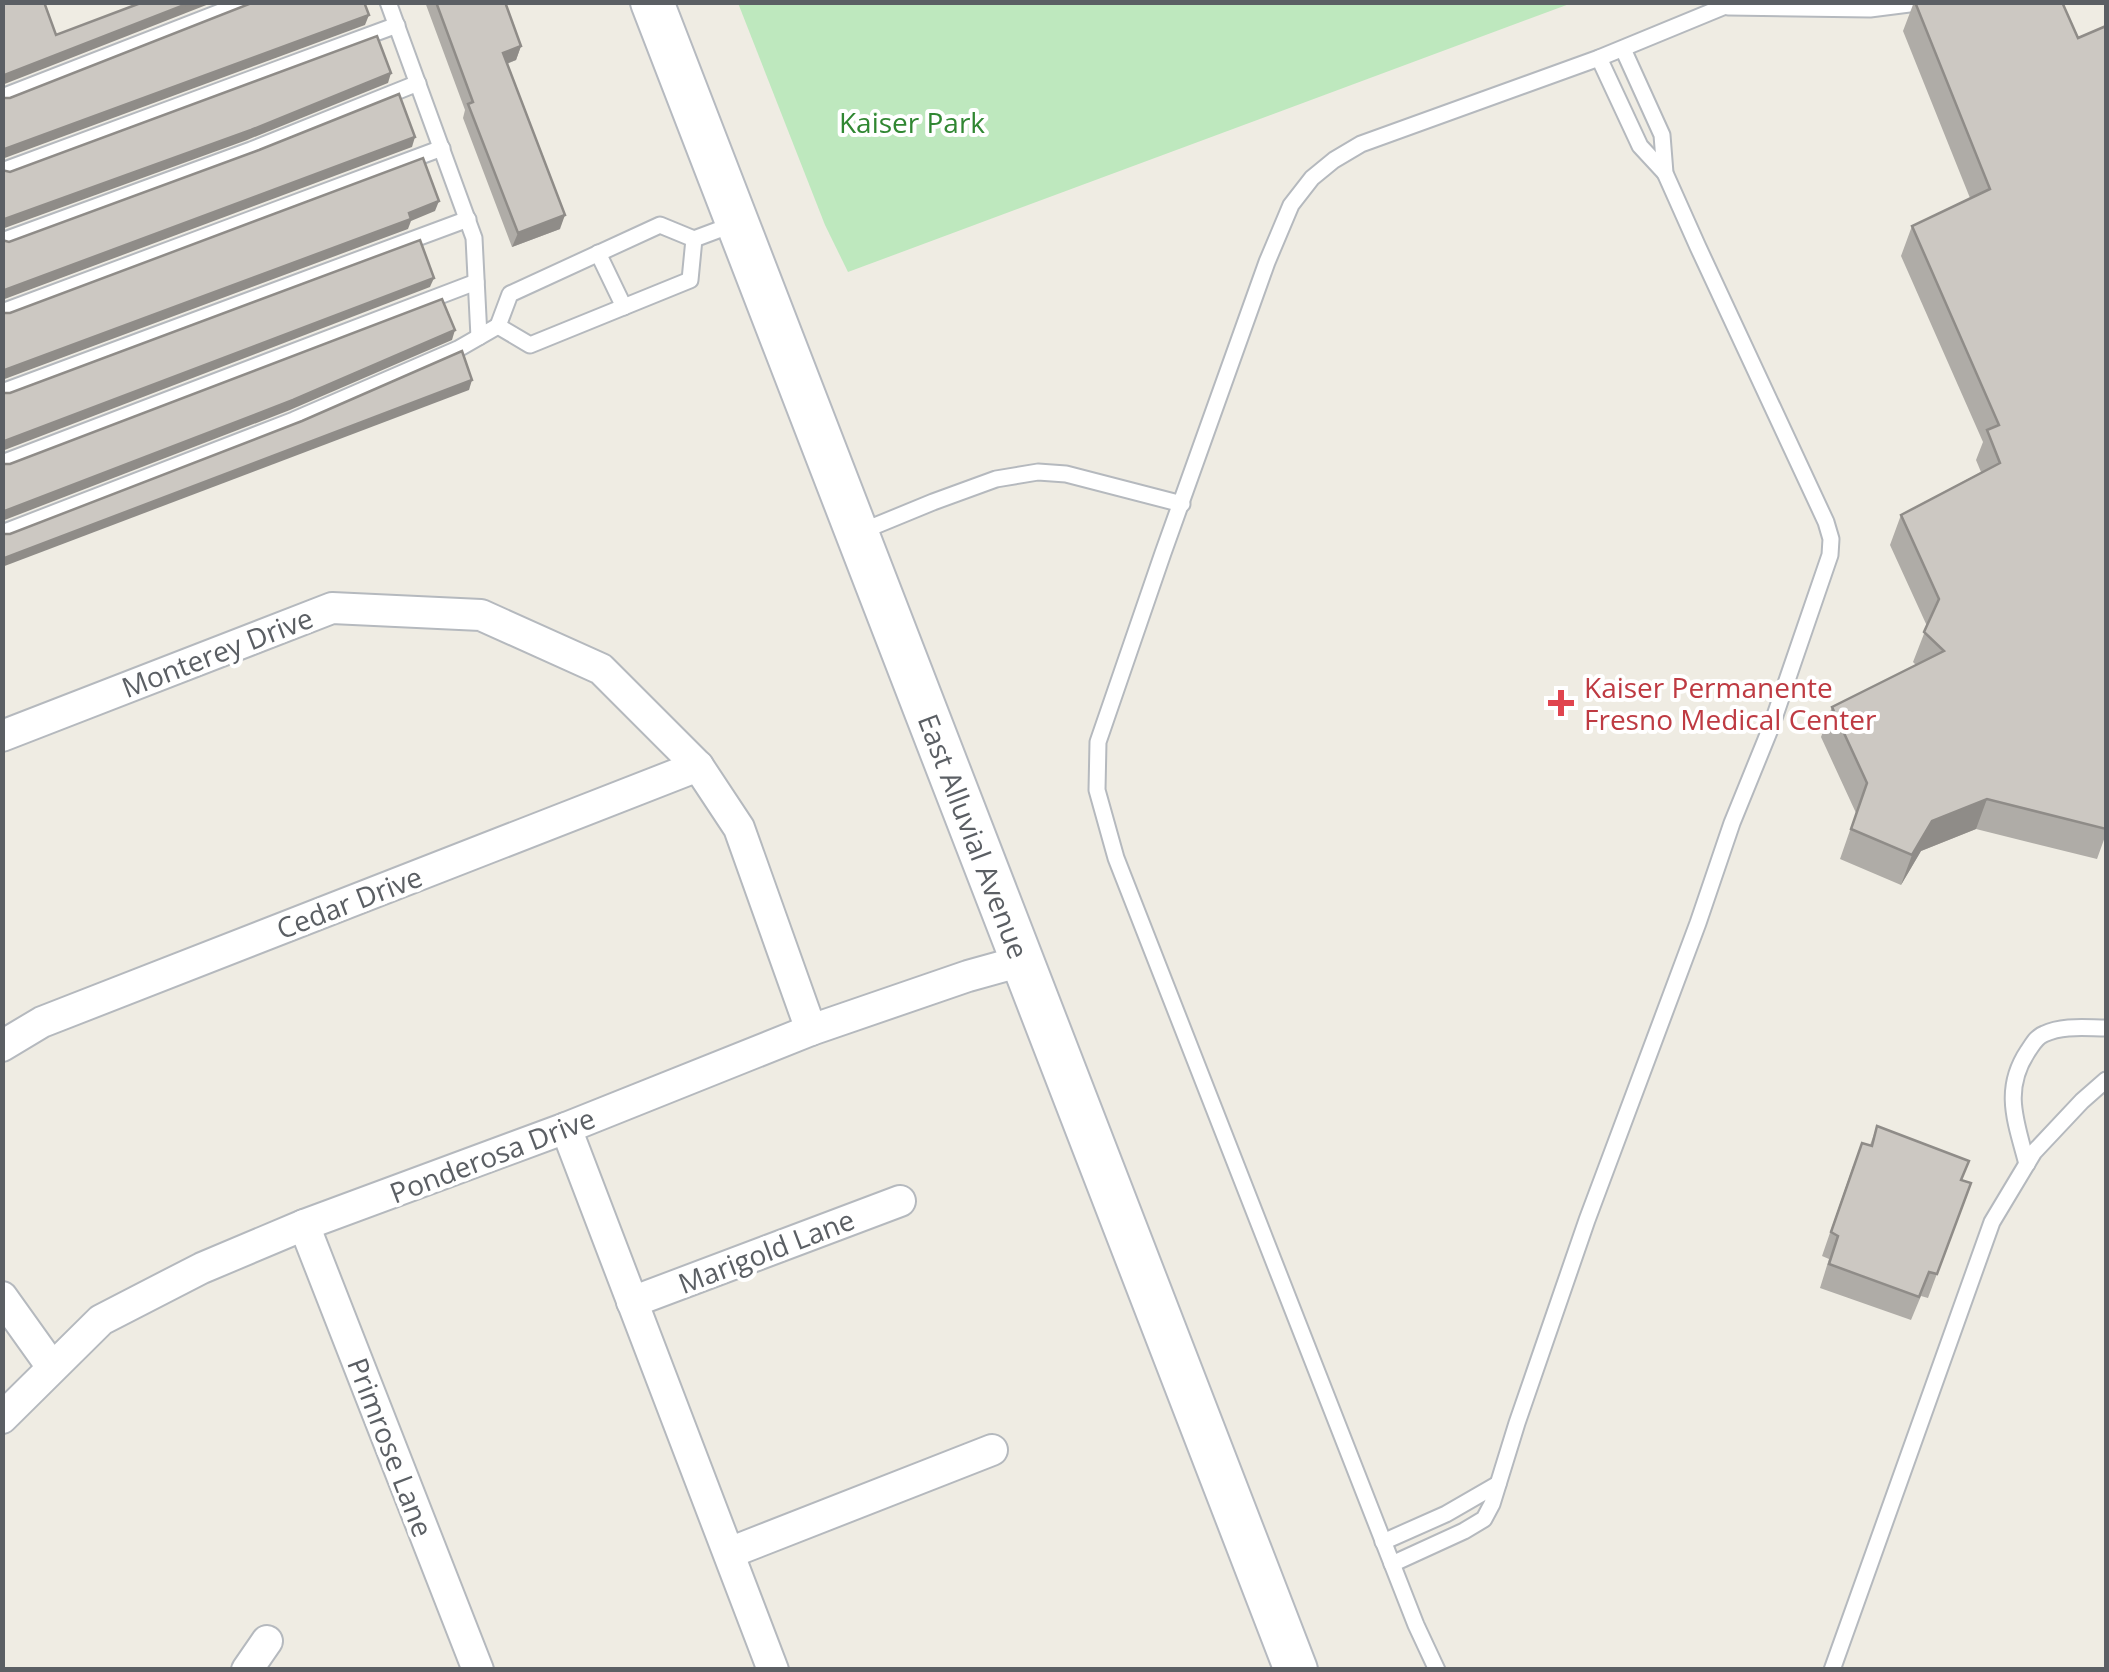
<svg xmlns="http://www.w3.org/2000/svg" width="2109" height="1672" font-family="'Open Sans',sans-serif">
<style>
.green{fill:#bee8be}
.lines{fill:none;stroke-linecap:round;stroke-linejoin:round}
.lane-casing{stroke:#b5b9be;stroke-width:19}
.street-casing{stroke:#b5b9be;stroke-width:34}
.secondary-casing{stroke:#b6bac0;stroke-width:46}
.lane{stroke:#fff;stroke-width:15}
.street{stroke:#fff;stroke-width:30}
.secondary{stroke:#fff;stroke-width:42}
.wall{fill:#afaca7}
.shaded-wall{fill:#8f8c88}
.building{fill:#ccc8c2;stroke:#8f8c88;stroke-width:2.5}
.health-dot{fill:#e0444e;stroke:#fff;stroke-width:4}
.labels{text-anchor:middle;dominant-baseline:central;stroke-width:8;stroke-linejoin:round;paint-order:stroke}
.park-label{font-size:28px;fill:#308732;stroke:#fff}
.street-label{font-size:28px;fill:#5b5f64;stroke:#fff}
.health-label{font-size:28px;fill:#be3a42;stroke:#fff;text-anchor:start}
</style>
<rect width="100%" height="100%" fill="#efece3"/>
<path class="green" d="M 738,3 L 1572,3 L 848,272 L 825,225 Z"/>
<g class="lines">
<g class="lane-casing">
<g id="lane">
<path d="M 388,2 L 474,238 L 479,337"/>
<path d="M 1728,7 L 1870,9 L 1925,2"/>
<path d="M 1599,58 L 1640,146 L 1665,173"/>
<path d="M 2,97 L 246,2"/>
<path d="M 2,171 L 397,25"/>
<path d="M 694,239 L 690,280 L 530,345 L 498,326 L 510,294 L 660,225 L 694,239 L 734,224"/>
<path d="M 2,241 L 251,150 L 418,83"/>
<path d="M 598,253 L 624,307"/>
<path d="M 2,312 L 442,148"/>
<path d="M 2,392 L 468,219"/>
<path d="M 2,463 L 476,282"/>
<path d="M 860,532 L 933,502 L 996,479 L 1038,472 L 1066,474 L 1182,504"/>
<path d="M 2,533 L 294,420 L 458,349 L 498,326"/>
<path d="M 2027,1164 C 2016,1122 2002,1090 2028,1051 C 2033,1044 2036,1037 2044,1034 C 2063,1025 2086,1028 2106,1028"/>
<path d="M 1383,1542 L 1446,1514 L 1498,1484"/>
<path d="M 1392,1564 L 1464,1531 L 1484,1519 L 1492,1504 L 1517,1423 L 1587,1220 L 1698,923 L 1732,823 L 1771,727 L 1830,555 L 1831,539 L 1826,522 L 1698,247 L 1665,173 L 1662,135 L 1623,49"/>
<path d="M 1437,1670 L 1416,1625 L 1116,858 L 1097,790 L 1098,742 L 1163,553 L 1267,262 L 1291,205 L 1312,178 L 1334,160 L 1361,144 L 1599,58 L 1735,2"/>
<path d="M 1832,1670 L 1992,1222 L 2034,1152 L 2082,1101 L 2106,1080"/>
</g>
</g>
<g class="street-casing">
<g id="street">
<path d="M 2,736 L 332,608 L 481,615 L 601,669 L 698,766 L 739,828 L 811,1030"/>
<path d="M 2,1046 L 42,1022 L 698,766"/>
<path d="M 566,1128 L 773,1670"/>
<path d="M 304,1225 L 478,1670"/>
<path d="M 2,1297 L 52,1367"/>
<path d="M 632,1302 L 900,1201"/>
<path d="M 2,1418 L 101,1320 L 202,1268 L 304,1225 L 566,1128 L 811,1030 L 968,976 L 1022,961"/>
<path d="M 729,1553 L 992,1450"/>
<path d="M 247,1670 L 267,1641"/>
</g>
</g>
<g class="secondary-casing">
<path id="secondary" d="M 652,2 L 1296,1670"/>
</g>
<use href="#lane" class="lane"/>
<use href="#street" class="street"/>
<use href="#secondary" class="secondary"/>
</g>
<g class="wall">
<path d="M 425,2 L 505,2 L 521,46 L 516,60 L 507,64 L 560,229 L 512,247 L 463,118 L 465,110 Z"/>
<path d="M 1914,2 L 2062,2 L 2078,38 L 2106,26 L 2106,834 L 2097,859 L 1976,829 L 1921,851 L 1901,885 L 1840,859 L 1856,813 L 1821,737 L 1832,707 L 1916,665 L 1913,662 L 1927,626 L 1890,545 L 1901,515 L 1981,472 L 1976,460 L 1983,442 L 1901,256 L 1912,226 L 1970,198 L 1903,31 Z"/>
<path d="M 1877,1126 L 1962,1180 L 1962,1206 L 1928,1298 L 1921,1296 L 1911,1320 L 1820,1288 L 1829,1259 L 1822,1256 L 1853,1166 L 1870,1145 Z"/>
</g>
<g class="shaded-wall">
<path d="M 192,2 L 214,2 L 2,85 L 2,76 Z"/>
<path d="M 369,15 L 365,25 L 2,159 L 2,150 Z"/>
<path d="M 521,46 L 516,60 L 498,67 L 503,53 Z"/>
<path d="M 391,73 L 388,83 L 247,140 L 2,229 L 2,220 Z"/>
<path d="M 415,137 L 412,147 L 2,300 L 2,291 Z"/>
<path d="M 439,201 L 435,211 L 411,221 L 408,229 L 2,380 L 2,371 Z"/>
<path d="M 565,215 L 560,229 L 512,247 L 518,233 Z"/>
<path d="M 434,278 L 430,287 L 2,451 L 2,442 Z"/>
<path d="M 455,330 L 452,340 L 290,410 L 2,521 L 2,512 Z"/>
<path d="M 472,380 L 469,390 L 2,567 L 2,559 Z"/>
<path d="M 1987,799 L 1976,829 L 1921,851 L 1901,885 L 1912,855 L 1932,821 Z"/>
</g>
<g class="building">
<path d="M 2,2 L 44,2 L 56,35 L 138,4 L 137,2 L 192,2 L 2,76 Z"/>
<path d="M 254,2 L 364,2 L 369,15 L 2,150 L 2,98 L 10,98 Z"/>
<path d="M 436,2 L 505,2 L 521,46 L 503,53 L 565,215 L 518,233 L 468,104 L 473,102 Z"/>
<path d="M 1915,2 L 2062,2 L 2078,38 L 2106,26 L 2106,829 L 1987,799 L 1932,821 L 1912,855 L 1851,829 L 1867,783 L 1832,707 L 1944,651 L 1924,632 L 1939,599 L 1901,515 L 2000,463 L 1987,430 L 1999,425 L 1912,226 L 1990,189 Z"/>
<path d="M 377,36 L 391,73 L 251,130 L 2,220 L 2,170 L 10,172 Z"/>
<path d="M 399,94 L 415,137 L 2,291 L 2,240 L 9,242 L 259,150 Z"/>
<path d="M 423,158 L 439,201 L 409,213 L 411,219 L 2,371 L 2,313 L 10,313 Z"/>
<path d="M 420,240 L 434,278 L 2,442 L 2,393 L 10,393 Z"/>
<path d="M 442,299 L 455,330 L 293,400 L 2,512 L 2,464 L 10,464 Z"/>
<path d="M 462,351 L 472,380 L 2,559 L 2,534 L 10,534 L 302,421 Z"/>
<path d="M 1877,1126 L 1969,1161 L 1961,1180 L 1971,1183 L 1937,1274 L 1929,1272 L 1919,1297 L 1829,1264 L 1838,1236 L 1831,1232 L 1862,1143 L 1872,1146 Z"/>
</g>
<path class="health-dot" d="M1556 688h10v10h10v10h-10v10h-10v-10h-10v-10h10z"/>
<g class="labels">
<g class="park-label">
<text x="912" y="122">Kaiser Park</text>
</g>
<g class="street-label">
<text transform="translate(217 652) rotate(-21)">Monterey Drive</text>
<text transform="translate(974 836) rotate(69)">East Alluvial Avenue</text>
<text transform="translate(349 902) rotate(-21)">Cedar Drive</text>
<text transform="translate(492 1155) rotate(-21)">Ponderosa Drive</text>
<text transform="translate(766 1251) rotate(-21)">Marigold Lane</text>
<text transform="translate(391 1447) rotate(69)">Primrose Lane</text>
</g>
<g class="health-label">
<text x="1584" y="687">Kaiser Permanente<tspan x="1584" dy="32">Fresno Medical Center</tspan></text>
</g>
</g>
<rect width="2109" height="1672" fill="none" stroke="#5b5f64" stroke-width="10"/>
</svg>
